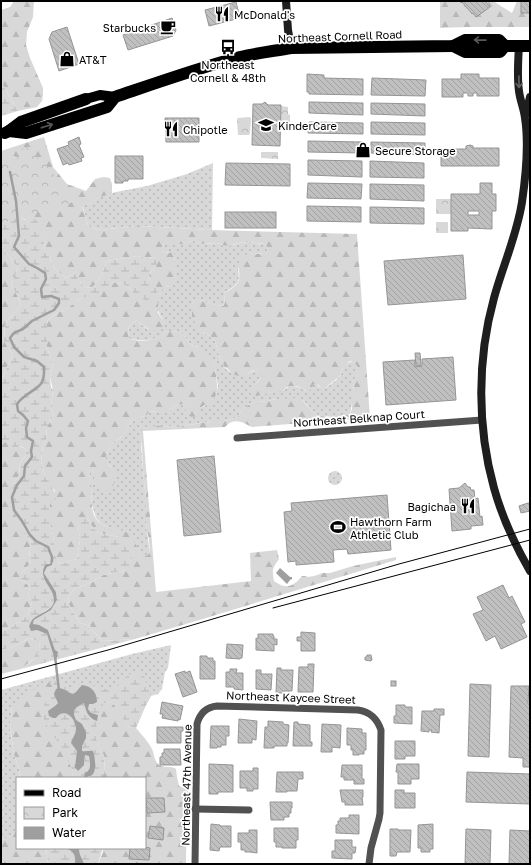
<svg xmlns="http://www.w3.org/2000/svg" width="531" height="865" font-family="'Golos Text',sans-serif">
<style>
.grass{fill:url(#grass-dots)}
.forest{fill:url(#forest-firs);fill-rule:evenodd}
.wetland{fill:url(#wetland-marsh);fill-rule:evenodd}
.park{fill:url(#park-crowns)}
.water{fill:#9f9f9f}
.lines{fill:none;stroke-linecap:round;stroke-linejoin:round}
.stream{stroke:#9f9f9f;stroke-width:2.5}
.building{fill:url(#building-back-hatch);stroke:#959595;fill-rule:evenodd}
.street{stroke:#515151;stroke-width:7}
.secondary{stroke:#1e1e1e;stroke-width:8}
.primary{stroke:#000;stroke-width:10}
.highway{stroke:#000;stroke-width:12}
.tram{stroke:#000;stroke-width:1}
.oneway{stroke:#595959}
.oneway2{stroke:#626262}
.labels{text-anchor:middle;dominant-baseline:central;stroke-width:3.5;stroke-linejoin:round;paint-order:stroke}
.poi-label{font-size:11px;fill:#000;stroke:#fff;text-anchor:start}
.street-label{font-size:11px;fill:#000;stroke:#fff}
</style>
<defs>
<pattern id="grass-dots" width="8" height="8" patternUnits="userSpaceOnUse"><rect width="8" height="8" fill="#d8d8d8"/><path d="M2 2h.1M6 6h.1" fill="none" stroke="#b8b8b8" stroke-width="1.8" stroke-linecap="round"/></pattern>
<pattern id="forest-firs" width="22" height="20" patternUnits="userSpaceOnUse"><rect width="22" height="20" fill="#d8d8d8"/><path d="M5 1l3.5 6h-7zM16 11l3.5 6h-7z" fill="#b8b8b8"/></pattern>
<pattern id="wetland-marsh" width="20" height="14" patternUnits="userSpaceOnUse"><rect width="20" height="14" fill="#d8d8d8"/><path d="M1 5h8M5 5V1M11 12h8M15 12V8" fill="none" stroke="#b8b8b8"/></pattern>
<pattern id="park-crowns" width="20" height="18" patternUnits="userSpaceOnUse"><rect width="20" height="18" fill="#d8d8d8"/><path d="M2 6a3 3 0 1 1 6 0M12 15a3 3 0 1 1 6 0" fill="none" stroke="#b8b8b8"/></pattern>
<pattern id="building-back-hatch" width="6" height="6" patternUnits="userSpaceOnUse"><rect width="6" height="6" fill="#c0c0c0"/><path d="M-1 5l2 2M0 0l6 6M5-1l2 2" fill="none" stroke="#a3a3a3"/></pattern>
</defs>
<rect width="100%" height="100%" fill="#fff"/>
<g class="grass">
<path d="M 213,163 L 212,230 L 140,226 L 98,230 L 88,225 L 82,205 L 90,204 L 99,197 L 116,192 L 147,186 L 187,174 Z"/>
<path d="M 191,241 L 194,241 L 200,244 L 217,243 L 223,245 L 233,245 L 239,243 L 249,242 L 265,244 L 267,247 L 268,251 L 265,253 L 248,254 L 238,269 C 241,285 236,285 224,293 L 225,303 L 222,306 C 212,305 204,299 194,300 L 192,304 L 192,313 L 204,333 L 210,336 L 215,341 L 220,358 L 226,369 L 229,371 L 245,375 L 255,370 L 260,371 L 260,375 L 261,377 L 259,380 L 254,386 L 256,395 L 284,390 C 291,383 299,386 306,391 L 313,384 L 317,384 L 319,387 L 325,388 C 330,385 336,381 340,376 C 343,372 342,363 350,362 C 356,360 359,370 357,375 C 356,378 353,380 353,383 C 353,386 354,389 354,392 C 353,396 351,411 350,413 C 346,418 323,417 317,415 C 313,414 307,403 302,400 L 275,399 L 268,401 L 254,402 L 242,409 L 238,417 L 224,421 L 211,421 L 178,427 L 162,426 L 145,427 L 140,437 L 141,441 L 142,460 L 146,501 L 146,524 L 149,546 L 149,551 L 148,555 L 145,556 L 141,556 L 130,536 L 101,524 L 96,518 L 92,505 L 91,486 L 89,471 L 90,466 L 93,469 L 93,473 L 112,467 L 105,462 L 106,457 L 111,445 L 117,440 L 120,438 L 127,430 L 131,422 L 134,420 L 147,415 L 149,412 L 159,411 L 169,411 L 177,405 L 184,404 L 186,408 L 186,412 C 197,409 212,406 216,394 C 217,391 218,388 218,385 C 217,382 215,366 214,364 C 211,360 203,351 199,348 C 197,346 194,346 191,345 C 189,343 189,342 187,340 C 184,333 180,332 172,331 C 165,330 162,336 156,338 C 150,341 134,341 129,338 C 127,330 129,324 136,321 L 148,329 L 163,319 C 156,313 156,297 162,289 C 165,285 171,288 173,284 C 174,283 175,279 175,278 C 178,268 172,265 175,257 L 170,252 L 163,253 L 162,248 L 164,244 L 184,244 Z"/>
<circle cx="335" cy="478" r="7"/>
<path d="M 171,645 L 168,668 L 165,672 L 162,689 L 158,694 L 151,696 L 145,707 L 136,728 L 126,725 L 117,707 L 111,702 L 104,703 L 97,744 L 104,755 L 100,778 L 73,778 L 72,769 L 12,707 L 10,728 L 14,754 L 19,769 L 20,778 L 17,778 L 17,830 L 14,834 L 1,841 L 1,690 L 132,654 Z"/>
</g>
<g class="forest">
<path d="M 14,1 L 34,1 L 33,17 L 27,32 L 26,45 L 30,58 L 43,88 L 43,95 L 42,101 L 37,107 L 18,111 L 1,82 L 1,10 L 10,7 Z"/>
<path d="M 440,1 L 460,1 L 461,3 L 462,2 L 471,14 L 473,13 L 476,16 L 490,7 L 485,1 L 493,1 L 512,13 L 517,1 L 521,1 L 521,13 L 529,13 L 530,14 L 530,27 L 466,27 L 440,28 Z"/>
<path d="M 44,137 L 53,167 L 67,184 L 86,191 L 95,179 L 103,177 L 110,178 L 112,184 L 112,194 L 99,197 L 90,204 L 82,206 L 88,225 L 98,230 L 140,226 L 212,230 L 357,234 L 370,418 L 252,427 C 242,422 234,417 225,427 L 143,431 L 156,592 L 251,581 L 250,553 L 277,550 L 279,559 C 272,569 272,569 274,581 C 286,590 293,587 302,576 L 306,576 L 308,577 L 314,576 L 323,573 L 330,573 L 353,566 L 396,557 L 396,560 L 196,621 L 135,639 L 103,641 L 93,631 L 90,626 L 80,623 L 68,603 L 69,596 L 74,589 L 92,582 L 103,575 L 126,570 L 119,537 L 99,533 L 93,528 L 87,518 L 78,524 L 80,540 L 77,559 L 60,564 L 54,554 L 54,540 L 50,523 L 50,503 L 55,491 L 45,476 L 41,461 L 43,446 L 47,438 L 46,428 L 54,415 L 51,406 L 53,390 L 50,377 L 53,365 L 47,347 L 47,323 L 48,320 L 58,312 L 61,312 L 82,298 L 95,296 L 114,282 L 125,285 L 133,292 L 150,281 L 149,274 L 156,266 L 155,257 L 145,258 L 138,256 L 107,261 C 104,268 96,295 84,286 C 80,283 78,277 75,273 L 66,278 L 53,267 L 50,257 L 45,251 L 44,238 L 31,218 C 27,220 24,221 21,217 L 18,160 L 14,156 L 9,161 L 1,162 L 1,151 ZM 191,241 L 194,241 L 200,244 L 217,243 L 223,245 L 229,246 L 239,243 L 249,242 L 265,244 L 267,247 L 268,251 C 260,256 250,252 241,256 C 235,266 243,276 237,284 C 234,288 228,291 224,293 L 225,303 L 223,306 C 213,305 204,300 194,299 L 192,304 L 192,317 L 196,325 L 201,331 L 210,336 L 215,341 L 220,358 L 224,366 L 235,375 L 239,376 L 245,375 L 254,370 L 260,371 L 260,375 L 261,377 C 259,382 254,384 252,389 L 253,393 L 256,396 L 269,393 L 281,392 L 287,387 L 291,386 L 297,386 L 309,392 L 314,384 L 317,384 L 322,389 L 325,388 L 340,376 L 343,368 L 348,362 L 351,361 L 354,363 L 357,366 L 357,375 L 353,382 L 354,391 L 352,400 L 352,409 L 350,413 L 347,415 L 327,417 L 316,415 L 302,400 L 289,397 L 285,399 L 275,399 L 268,401 L 254,402 L 242,409 L 238,417 L 224,421 L 211,421 L 178,427 L 162,426 L 148,426 L 142,429 C 138,435 141,440 142,446 C 142,464 144,482 146,499 C 146,508 145,516 146,524 C 147,534 152,545 148,555 L 145,556 L 141,556 C 138,549 134,539 129,534 C 121,528 111,529 103,525 C 88,517 93,498 91,485 C 90,479 89,473 90,467 L 93,469 L 94,478 L 99,489 C 101,490 103,491 106,491 C 114,489 117,478 115,471 C 113,467 108,465 106,462 L 106,457 L 111,445 L 117,440 L 122,436 L 127,430 L 131,422 L 134,420 L 147,415 L 149,412 L 159,411 L 169,411 L 177,405 L 184,404 C 187,412 185,419 198,416 C 199,414 199,410 201,408 C 203,405 206,405 209,404 C 214,401 216,395 217,391 C 218,386 215,364 213,360 C 211,357 206,352 202,349 C 199,346 194,347 191,345 C 189,343 189,342 187,340 C 184,333 180,332 173,331 C 166,330 162,335 156,338 C 149,341 135,342 129,338 C 127,330 129,324 136,321 C 145,326 160,340 165,323 L 158,313 L 158,303 L 162,290 L 165,287 L 171,286 L 174,284 L 177,270 L 174,261 L 175,257 L 174,252 L 163,253 L 162,248 L 164,244 L 184,244 Z"/>
<path d="M 1,254 L 7,254 L 18,268 L 11,284 C 15,293 19,296 21,305 L 5,323 L 4,341 L 13,355 L 1,380 Z"/>
<path d="M 5,442 L 10,442 L 26,449 L 25,456 L 19,465 L 20,474 L 13,484 L 25,534 L 31,542 L 29,556 L 31,562 L 24,571 L 21,574 L 21,579 L 28,585 L 30,591 L 28,595 L 32,602 L 28,615 L 19,622 L 1,632 L 1,444 Z"/>
<path d="M 30,638 L 40,643 L 39,652 L 35,658 L 21,669 L 1,674 L 1,650 L 10,648 Z"/>
<path d="M 55,681 L 41,712 L 48,729 L 62,747 L 72,769 L 73,778 L 20,778 L 19,769 L 14,754 L 10,727 L 12,707 L 41,684 Z"/>
<path d="M 111,702 C 119,708 122,715 126,725 L 131,728 L 136,728 C 141,734 148,741 152,749 C 154,753 154,760 158,764 C 163,769 171,765 176,769 L 177,777 L 179,786 L 188,790 L 186,855 L 186,864 L 98,864 L 103,852 L 103,848 L 145,848 L 145,778 L 100,778 L 105,772 L 104,755 L 97,744 L 95,731 L 97,724 L 101,720 L 101,709 L 104,703 Z"/>
<path d="M 17,830 L 17,848 L 46,848 L 48,864 L 1,864 L 1,841 L 14,834 Z"/>
</g>
<g class="wetland">
<path d="M 1,82 L 18,111 L 1,116 Z"/>
<path d="M 12,156 L 17,158 L 18,160 L 21,217 L 24,220 L 31,218 L 37,220 L 44,238 L 45,251 L 50,257 L 53,267 L 66,278 L 75,273 C 78,277 80,283 84,286 C 96,295 104,268 107,261 L 138,256 L 145,258 L 155,257 L 157,259 L 156,266 L 149,274 L 150,281 L 158,288 L 155,300 L 145,300 L 133,292 L 125,285 L 114,282 L 95,297 L 82,298 L 61,312 L 58,312 L 48,320 L 47,323 L 47,347 L 53,365 L 50,377 L 51,387 L 53,390 L 51,406 L 54,415 L 46,428 L 47,438 L 43,446 L 41,461 L 45,476 L 51,484 L 57,498 L 50,503 L 50,523 L 54,540 L 54,554 L 60,564 L 77,559 L 80,540 L 78,524 L 82,517 L 87,518 L 93,528 L 99,533 L 119,537 L 123,540 L 132,556 L 132,566 L 126,570 L 103,575 L 92,582 L 74,589 L 69,596 L 68,603 L 80,623 L 90,626 L 93,631 L 103,641 L 135,639 L 21,669 C 33,660 38,659 40,643 L 30,638 L 10,648 L 1,650 L 1,632 L 19,622 L 28,615 L 32,602 L 28,595 L 30,591 L 28,585 L 21,579 L 21,574 L 24,571 L 31,562 L 29,557 L 31,542 L 25,534 L 17,520 L 9,501 L 13,484 L 20,474 L 19,465 L 25,456 L 26,449 L 20,446 L 14,449 L 10,442 L 5,442 L 1,444 L 1,380 L 13,355 L 4,341 L 5,323 L 21,305 C 19,296 15,293 11,284 L 18,268 L 7,254 L 1,254 L 1,210 L 9,161 ZM 52,558 L 52,564 L 47,567 L 44,573 L 56,592 L 57,600 L 51,610 L 34,620 L 33,624 L 48,630 L 55,651 L 47,634 L 29,626 C 30,624 31,620 34,618 C 41,612 58,608 54,596 C 51,589 46,582 43,575 L 46,564 L 50,564 Z"/>
<path d="M 133,672 L 143,673 L 151,696 L 145,707 L 136,728 L 131,728 L 126,725 C 122,716 119,709 111,702 L 104,703 L 101,709 L 101,720 L 97,724 L 95,731 L 97,744 L 104,755 L 105,772 L 100,778 L 73,778 L 72,769 L 62,747 L 48,729 L 41,712 L 55,681 L 67,687 L 73,688 L 80,683 L 88,683 L 96,687 L 110,690 L 116,688 L 121,680 Z"/>
<path d="M 46,848 L 103,848 L 98,864 L 48,864 Z"/>
</g>
<g class="park">
<path d="M 281,106 L 288,107 L 288,114 L 290,115 L 290,126 L 280,126 Z"/>
<path d="M 249,117 L 251,118 L 250,133 L 249,135 L 238,135 L 237,119 L 238,118 Z"/>
<path d="M 27,147 L 30,154 L 44,161 L 73,202 L 1,223 L 1,154 L 3,161 L 20,157 L 19,150 Z"/>
<path d="M 261,152 L 278,152 L 278,159 L 261,158 Z"/>
<rect x="436" y="199" width="17" height="15"/>
<rect x="436" y="222" width="12" height="11"/>
</g>
<g class="water">
<path d="M 53,557 L 52,565 L 47,567 L 44,573 L 56,592 L 57,600 L 51,610 L 34,620 L 33,624 L 39,625 L 48,630 L 55,650 L 58,652 L 57,657 L 55,660 L 47,634 L 37,630 L 31,631 L 29,626 C 30,624 31,620 34,618 C 40,613 54,610 54,600 C 54,587 36,578 46,564 L 50,564 L 51,559 Z"/>
<path d="M 280,568 L 290,577 L 292,577 L 292,579 L 290,580 L 287,584 L 276,573 Z"/>
<path d="M 82,685 C 92,686 97,693 97,702 L 93,704 L 89,704 L 88,709 L 91,713 L 98,715 L 97,721 C 88,718 86,711 84,703 L 77,707 L 74,710 L 74,715 L 76,720 L 82,724 L 86,732 L 86,738 L 82,746 L 82,751 C 86,752 89,750 93,751 C 95,756 97,771 92,775 C 91,776 90,776 88,776 L 87,778 L 84,778 L 85,773 C 92,770 90,763 89,756 L 85,755 L 84,760 L 84,765 L 78,771 L 75,767 L 77,751 L 71,743 C 73,736 76,735 76,728 C 75,717 64,707 56,718 L 53,718 L 49,716 L 48,711 L 55,706 L 58,703 L 54,694 L 56,689 C 63,686 66,692 73,694 L 76,692 Z"/>
<path d="M 64,848 L 79,848 C 79,856 82,857 84,864 L 75,864 C 76,854 73,850 64,848 Z"/>
</g>
<g class="lines">
<g class="stream">
<path d="M 10,172 L 16,201 L 19,236 L 14,247 L 29,264 L 37,268 L 45,273 L 46,279 L 41,289 L 42,297 L 51,296 L 59,299 L 59,303 L 54,310 L 32,321 L 23,329 L 14,333 L 10,338 L 14,347 L 24,357 L 37,361 L 44,367 C 45,388 37,386 24,397 C 21,399 19,401 17,404 L 18,411 L 23,415 L 28,421 L 26,428 L 27,437 L 33,441 L 31,451 L 32,457 L 25,466 L 24,476 L 17,485 L 12,497 L 14,510 L 22,521 L 30,535 L 36,541 L 48,547 L 52,557 L 52,561"/>
<path d="M 55,656 L 59,691"/>
</g>
</g>
<g class="building">
<path d="M 460,1 L 485,1 L 490,7 L 476,17 L 473,13 L 472,14 L 462,2 L 461,3 Z"/>
<path d="M 521,1 L 530,1 L 530,14 L 529,13 L 521,13 Z"/>
<path d="M 236,2 L 240,18 L 209,26 L 205,10 Z"/>
<path d="M 172,18 L 176,30 L 173,36 L 128,50 L 123,35 Z"/>
<path d="M 67,27 L 79,64 L 59,71 L 49,39 L 52,32 Z"/>
<path d="M 307,74 L 324,75 L 324,78 L 363,79 L 363,95 L 309,94 L 309,92 L 307,92 Z"/>
<path d="M 461,74 L 479,74 L 479,78 L 499,78 L 499,96 L 477,96 L 477,93 L 473,93 L 473,96 L 468,96 L 468,93 L 463,93 L 463,97 L 442,97 L 442,79 L 461,79 Z"/>
<path d="M 372,78 L 426,80 L 425,96 L 371,95 Z"/>
<path d="M 265,102 L 268,105 L 281,105 L 280,146 L 252,145 L 253,104 L 262,104 Z"/>
<path d="M 309,102 L 363,103 L 363,115 L 309,113 Z"/>
<path d="M 371,103 L 425,104 L 425,116 L 371,114 Z"/>
<path d="M 165,118 L 199,118 L 199,142 L 166,142 Z"/>
<path d="M 309,122 L 363,123 L 363,134 L 308,133 Z"/>
<path d="M 371,122 L 425,123 L 425,135 L 371,134 Z"/>
<path d="M 79,137 L 81,144 L 79,145 L 84,157 L 81,158 L 82,161 L 69,165 L 68,163 L 63,165 L 57,149 L 69,145 L 68,142 Z"/>
<path d="M 308,141 L 362,142 L 362,153 L 308,152 Z"/>
<path d="M 371,142 L 425,143 L 425,155 L 371,153 Z"/>
<path d="M 470,145 L 473,146 L 473,148 L 499,148 L 499,166 L 441,166 L 441,149 L 466,149 L 466,146 Z"/>
<path d="M 115,156 L 143,156 L 143,179 L 128,179 L 128,181 L 123,181 L 123,183 L 115,183 Z"/>
<path d="M 308,160 L 362,161 L 362,177 L 308,175 Z"/>
<path d="M 370,161 L 424,163 L 424,178 L 370,177 Z"/>
<path d="M 226,163 L 290,164 L 290,186 L 225,185 Z"/>
<path d="M 308,183 L 362,184 L 361,199 L 307,198 Z"/>
<path d="M 480,183 L 492,183 L 492,194 L 496,194 L 496,211 L 492,211 L 492,229 L 468,228 L 468,231 L 451,231 L 451,194 L 480,194 ZM 468,211 L 479,211 L 479,215 L 468,215 Z"/>
<path d="M 370,184 L 424,185 L 424,201 L 370,199 Z"/>
<path d="M 307,206 L 361,207 L 361,222 L 307,221 Z"/>
<path d="M 370,207 L 424,208 L 424,224 L 370,223 Z"/>
<rect x="225" y="212" width="51" height="16"/>
<path d="M 463,255 L 466,299 L 388,305 L 384,261 Z"/>
<path d="M 415,353 L 420,353 L 421,366 L 416,366 Z"/>
<path d="M 453,357 L 456,400 L 386,405 L 383,362 L 415,360 L 415,367 L 422,366 L 422,359 Z"/>
<path d="M 214,456 L 221,532 L 184,536 L 177,460 Z"/>
<path d="M 465,483 L 468,487 L 470,487 L 471,490 L 474,490 L 475,499 L 478,498 L 480,517 L 482,516 L 483,525 L 471,526 L 471,529 L 452,531 L 449,489 L 459,488 Z"/>
<path d="M 387,495 L 391,550 L 348,554 L 347,549 L 333,550 L 334,562 L 296,565 L 296,561 L 288,562 L 284,512 L 292,511 L 291,503 Z"/>
<path d="M 528,503 L 530,503 L 530,511 L 521,513 L 519,506 Z"/>
<path d="M 503,585 L 509,598 L 512,596 L 525,622 L 521,624 L 527,637 L 501,649 L 495,636 L 486,641 L 473,614 L 483,610 L 477,597 Z"/>
<path d="M 301,632 L 315,633 L 315,651 L 301,651 L 301,641 L 297,641 L 297,637 L 301,637 Z"/>
<path d="M 258,634 L 273,634 L 273,636 L 274,636 L 274,639 L 277,639 L 277,645 L 274,644 L 274,651 L 256,650 L 256,638 L 258,639 Z"/>
<path d="M 227,644 L 243,645 L 242,658 L 240,658 L 240,659 L 226,658 Z"/>
<path d="M 367,655 L 371,655 L 372,660 L 371,660 L 371,661 L 365,660 L 365,657 L 367,657 Z"/>
<path d="M 200,656 L 207,656 L 207,658 L 213,658 L 213,661 L 215,661 L 215,679 L 200,679 Z"/>
<path d="M 308,664 L 314,664 L 313,692 L 298,692 L 299,667 L 308,667 Z"/>
<path d="M 277,668 L 281,668 L 281,670 L 293,670 L 292,691 L 284,691 L 284,693 L 276,693 Z"/>
<path d="M 230,669 L 237,669 L 236,673 L 243,673 L 243,690 L 234,689 L 234,687 L 226,687 L 226,672 L 230,672 Z"/>
<path d="M 256,670 L 261,670 L 261,674 L 272,674 L 271,690 L 256,689 Z"/>
<path d="M 185,671 L 185,673 L 190,671 L 197,692 L 183,697 L 175,674 Z"/>
<rect x="391" y="681" width="5" height="5"/>
<path d="M 470,684 L 491,685 L 489,757 L 468,756 Z"/>
<path d="M 511,686 L 529,686 L 528,704 L 530,704 L 530,767 L 523,767 L 523,758 L 509,757 Z"/>
<path d="M 162,702 L 183,706 L 180,720 L 178,719 L 178,721 L 162,718 L 163,714 L 160,714 Z"/>
<path d="M 396,705 L 405,705 L 405,707 L 412,707 L 412,724 L 394,723 L 394,716 L 396,716 Z"/>
<path d="M 434,709 L 444,709 L 444,715 L 440,715 L 439,733 L 431,732 L 432,730 L 429,730 L 429,732 L 421,731 L 422,711 L 434,711 Z"/>
<path d="M 239,719 L 257,721 L 256,740 L 252,739 L 252,743 L 238,743 Z"/>
<path d="M 268,721 L 283,722 L 283,724 L 289,725 L 288,743 L 287,743 L 287,746 L 274,746 L 274,748 L 264,748 L 265,727 L 268,727 Z"/>
<path d="M 294,722 L 298,722 L 298,724 L 310,725 L 310,742 L 312,742 L 312,746 L 293,746 Z"/>
<path d="M 322,724 L 341,725 L 340,748 L 332,747 L 332,752 L 321,752 Z"/>
<path d="M 211,726 L 229,726 L 229,736 L 226,736 L 226,745 L 221,745 L 221,747 L 217,747 L 217,748 L 210,748 Z"/>
<path d="M 157,727 L 183,727 L 183,731 L 181,731 L 181,743 L 157,743 Z"/>
<path d="M 347,728 L 362,729 L 362,733 L 366,733 L 366,750 L 364,750 L 364,754 L 359,754 L 359,755 L 353,755 L 353,750 L 351,750 L 351,745 L 347,745 Z"/>
<path d="M 395,741 L 415,741 L 415,756 L 405,756 L 405,759 L 395,759 Z"/>
<path d="M 164,749 L 180,749 L 181,765 L 160,765 L 160,757 L 162,757 L 162,753 L 164,753 Z"/>
<path d="M 209,764 L 233,765 L 233,792 L 218,792 L 218,794 L 209,794 Z"/>
<path d="M 397,764 L 419,764 L 419,779 L 411,779 L 411,784 L 398,784 L 398,772 L 396,772 Z"/>
<path d="M 342,765 L 362,765 L 362,779 L 364,779 L 364,784 L 354,784 L 354,780 L 344,780 L 344,777 L 341,777 Z"/>
<path d="M 253,768 L 258,768 L 258,789 L 253,789 L 253,791 L 247,791 L 247,788 L 240,788 L 240,771 L 253,771 Z"/>
<path d="M 277,772 L 303,772 L 303,779 L 298,779 L 297,791 L 287,791 L 287,792 L 276,792 Z"/>
<path d="M 467,772 L 530,774 L 530,804 L 466,802 Z"/>
<path d="M 340,790 L 363,790 L 363,797 L 362,797 L 363,805 L 345,805 L 345,802 L 342,802 Z"/>
<path d="M 395,790 L 404,790 L 404,793 L 415,793 L 415,808 L 395,808 Z"/>
<path d="M 146,798 L 164,798 L 165,812 L 147,813 Z"/>
<path d="M 270,802 L 292,802 L 292,808 L 291,808 L 291,813 L 289,813 L 289,817 L 284,817 L 284,820 L 271,820 Z"/>
<path d="M 349,815 L 359,815 L 359,834 L 336,833 L 336,825 L 338,825 L 338,821 L 340,821 L 340,818 L 349,818 Z"/>
<path d="M 211,824 L 220,825 L 220,826 L 231,826 L 231,847 L 220,847 L 219,851 L 210,850 Z"/>
<path d="M 433,824 L 433,849 L 430,849 L 430,852 L 421,852 L 421,848 L 418,848 L 418,825 Z"/>
<path d="M 150,826 L 164,828 L 163,840 L 148,838 Z"/>
<path d="M 274,828 L 298,828 L 298,840 L 296,840 L 296,848 L 282,848 L 282,847 L 276,847 L 276,842 L 274,842 Z"/>
<path d="M 390,829 L 398,829 L 398,830 L 411,830 L 410,852 L 397,852 L 396,856 L 390,856 Z"/>
<path d="M 466,829 L 491,830 L 490,864 L 465,864 Z"/>
<path d="M 249,830 L 257,830 L 257,853 L 250,852 L 245,852 L 245,850 L 241,850 L 241,842 L 238,842 L 238,833 L 249,833 Z"/>
<path d="M 510,830 L 530,831 L 530,864 L 509,864 Z"/>
<path d="M 335,840 L 352,840 L 352,847 L 356,847 L 355,853 L 352,853 L 352,859 L 332,858 L 332,851 L 335,851 Z"/>
<path d="M 145,847 L 150,848 L 149,860 L 129,859 L 130,848 Z"/>
</g>
<g class="lines">
<g class="street">
<path d="M 237,438 L 482,420"/>
<path d="M 195,809 L 249,810"/>
<path d="M 195,864 L 197,724 C 200,713 207,707 217,706 L 358,710 C 370,712 377,718 381,730 L 380,813 L 379,819 L 371,848 L 369,864"/>
</g>
<g class="secondary">
<path d="M 286,1 L 288,30 L 291,48"/>
<path d="M 519,46 C 518,61 517,77 519,91 C 520,100 524,109 525,118 C 529,144 526,175 522,202 C 517,235 503,265 494,298 C 477,359 477,427 494,488 C 502,517 515,545 530,571"/>
<path d="M 526,114 L 530,97"/>
</g>
<path class="primary" d="M 86,99 L 100,95 L 115,97"/>
<g class="highway">
<path d="M 453,46 L 465,52 L 500,52 L 505,46"/>
<path d="M 9,131 L 26,133 L 107,107 L 115,97 C 156,83 198,68 240,57 C 257,53 274,51 291,48 L 453,46 L 465,40 L 499,40 L 505,46 L 530,46"/>
<path d="M 5,133 L 9,131 L 21,122 L 86,99"/>
</g>
<g class="tram">
<path d="M 273,608 L 530,540"/>
<path d="M 1,679 L 108,650 L 399,564 L 530,529"/>
</g>
</g>
<defs><path id="oneway-shaft" d="M-6 0H5M1.5-3L5.5 0L1.5 3" fill="none" stroke-width="1.6" stroke-linecap="round" stroke-linejoin="round"/></defs>
<g class="oneway">
<use href="#oneway-shaft" transform="translate(480 40) rotate(-179)"/>
<use href="#oneway-shaft" transform="translate(47 126) rotate(-18)"/>
</g>
<use class="oneway2" href="#oneway-shaft" transform="translate(519 82) rotate(89)"/>
<defs>
<g id="restaurant-bare" transform="scale(1.2)"><path d="M-5-6h1v4h1v-4h1v4h1v-4h1v5L-1.5 .5V6h-2V.5L-5-1ZM5-6V6H3V1.5H1.5Q1.5-4 5-6Z" fill="#000" stroke="#fff" stroke-width="2.5" paint-order="stroke"/></g>
<g id="cafe-bare" transform="scale(1.2)"><path d="M-5.5-4.5H6V0H3Q3 3.5 0 3.5H-2.5Q-5.5 3.5-5.5 0ZM3-3.2v2h1.7v-2ZM-6 4.5H4V6H-6Z" fill="#000" stroke="#fff" stroke-width="2.5" paint-order="stroke"/></g>
<g id="bus-bare" transform="scale(1.2)"><path d="M-5-6H5V4H4V6H2V4H-2V6H-4V4H-5ZM-3.5-4V0h7V-4ZM-3.5 1.2v1.5H-2V1.2ZM2 1.2v1.5H3.5V1.2Z" fill="#000" stroke="#fff" stroke-width="2.5" paint-order="stroke"/></g>
<g id="shop-bare" transform="scale(1.2)"><path d="M-5-2.5h2.3a2.7 3.5 0 0 1 5.4 0H5L5.5 6h-11ZM-1.5-2.5h3a1.5 2.3 0 0 0-3 0Z" fill="#000" stroke="#fff" stroke-width="2.5" paint-order="stroke"/></g>
<g id="school-bare" transform="scale(1.2)"><path d="M0-5L7-2L0 1L-7-2ZM-4 1L0 2.5L4 1V4Q0 6-4 4Z" fill="#000" stroke="#fff" stroke-width="2.5" paint-order="stroke"/></g>
<g id="stadium-bare" transform="scale(1.2)"><path d="M0-5a6.5 5 0 1 0 0 10a6.5 5 0 1 0 0-10ZM-3.5-1.8h7v3.6h-7Z" fill="#000" stroke="#fff" stroke-width="2.5" paint-order="stroke"/></g>
</defs>
<g fill-rule="evenodd">
<use href="#restaurant-bare" x="222" y="14"/>
<use href="#cafe-bare" x="168" y="27"/>
<use href="#bus-bare" x="228" y="47"/>
<use href="#shop-bare" x="67" y="59"/>
<use href="#school-bare" x="266" y="125"/>
<use href="#restaurant-bare" x="171" y="129"/>
<use href="#shop-bare" x="363" y="150"/>
<use href="#restaurant-bare" x="468" y="506"/>
<use href="#stadium-bare" x="338" y="527"/>
</g>
<g class="labels">
<g class="poi-label">
<text x="234" y="14">McDonald's</text>
<text x="156" y="27" text-anchor="end">Starbucks</text>
<text x="79" y="59">AT&amp;T</text>
<text x="228" y="64" text-anchor="middle">Northeast<tspan x="228" dy="13">Cornell &amp; 48th</tspan></text>
<text x="278" y="125">KinderCare</text>
<text x="183" y="129">Chipotle</text>
<text x="375" y="150">Secure Storage</text>
<text x="456" y="506" text-anchor="end">Bagichaa</text>
<text x="350" y="521">Hawthorn Farm<tspan x="350" dy="13">Athletic Club</tspan></text>
</g>
<g class="street-label">
<text transform="translate(340 36) rotate(-2)">Northeast Cornell Road</text>
<text transform="translate(359 418) rotate(-4)">Northeast Belknap Court</text>
<text transform="translate(291 697) rotate(2)">Northeast Kaycee Street</text>
<text transform="translate(186 785) rotate(-89)">Northeast 47th Avenue</text>
</g>
</g>
<rect width="531" height="865" fill="none" stroke="#000000" stroke-width="4"/>
<rect x="16" y="777" width="130" height="72" fill="#ffffff" stroke="#999999"/>
<rect x="24" y="790" width="20" height="6" fill="#000000" stroke="#999999"/>
<text x="52" y="797" font-size="12" fill="#000000">Road</text>
<rect x="24" y="807" width="20" height="12" fill="url(#park-crowns)" stroke="#999999"/>
<text x="52" y="817" font-size="12" fill="#000000">Park</text>
<rect x="24" y="827" width="20" height="12" fill="#9f9f9f" stroke="#999999"/>
<text x="52" y="837" font-size="12" fill="#000000">Water</text>
</svg>
